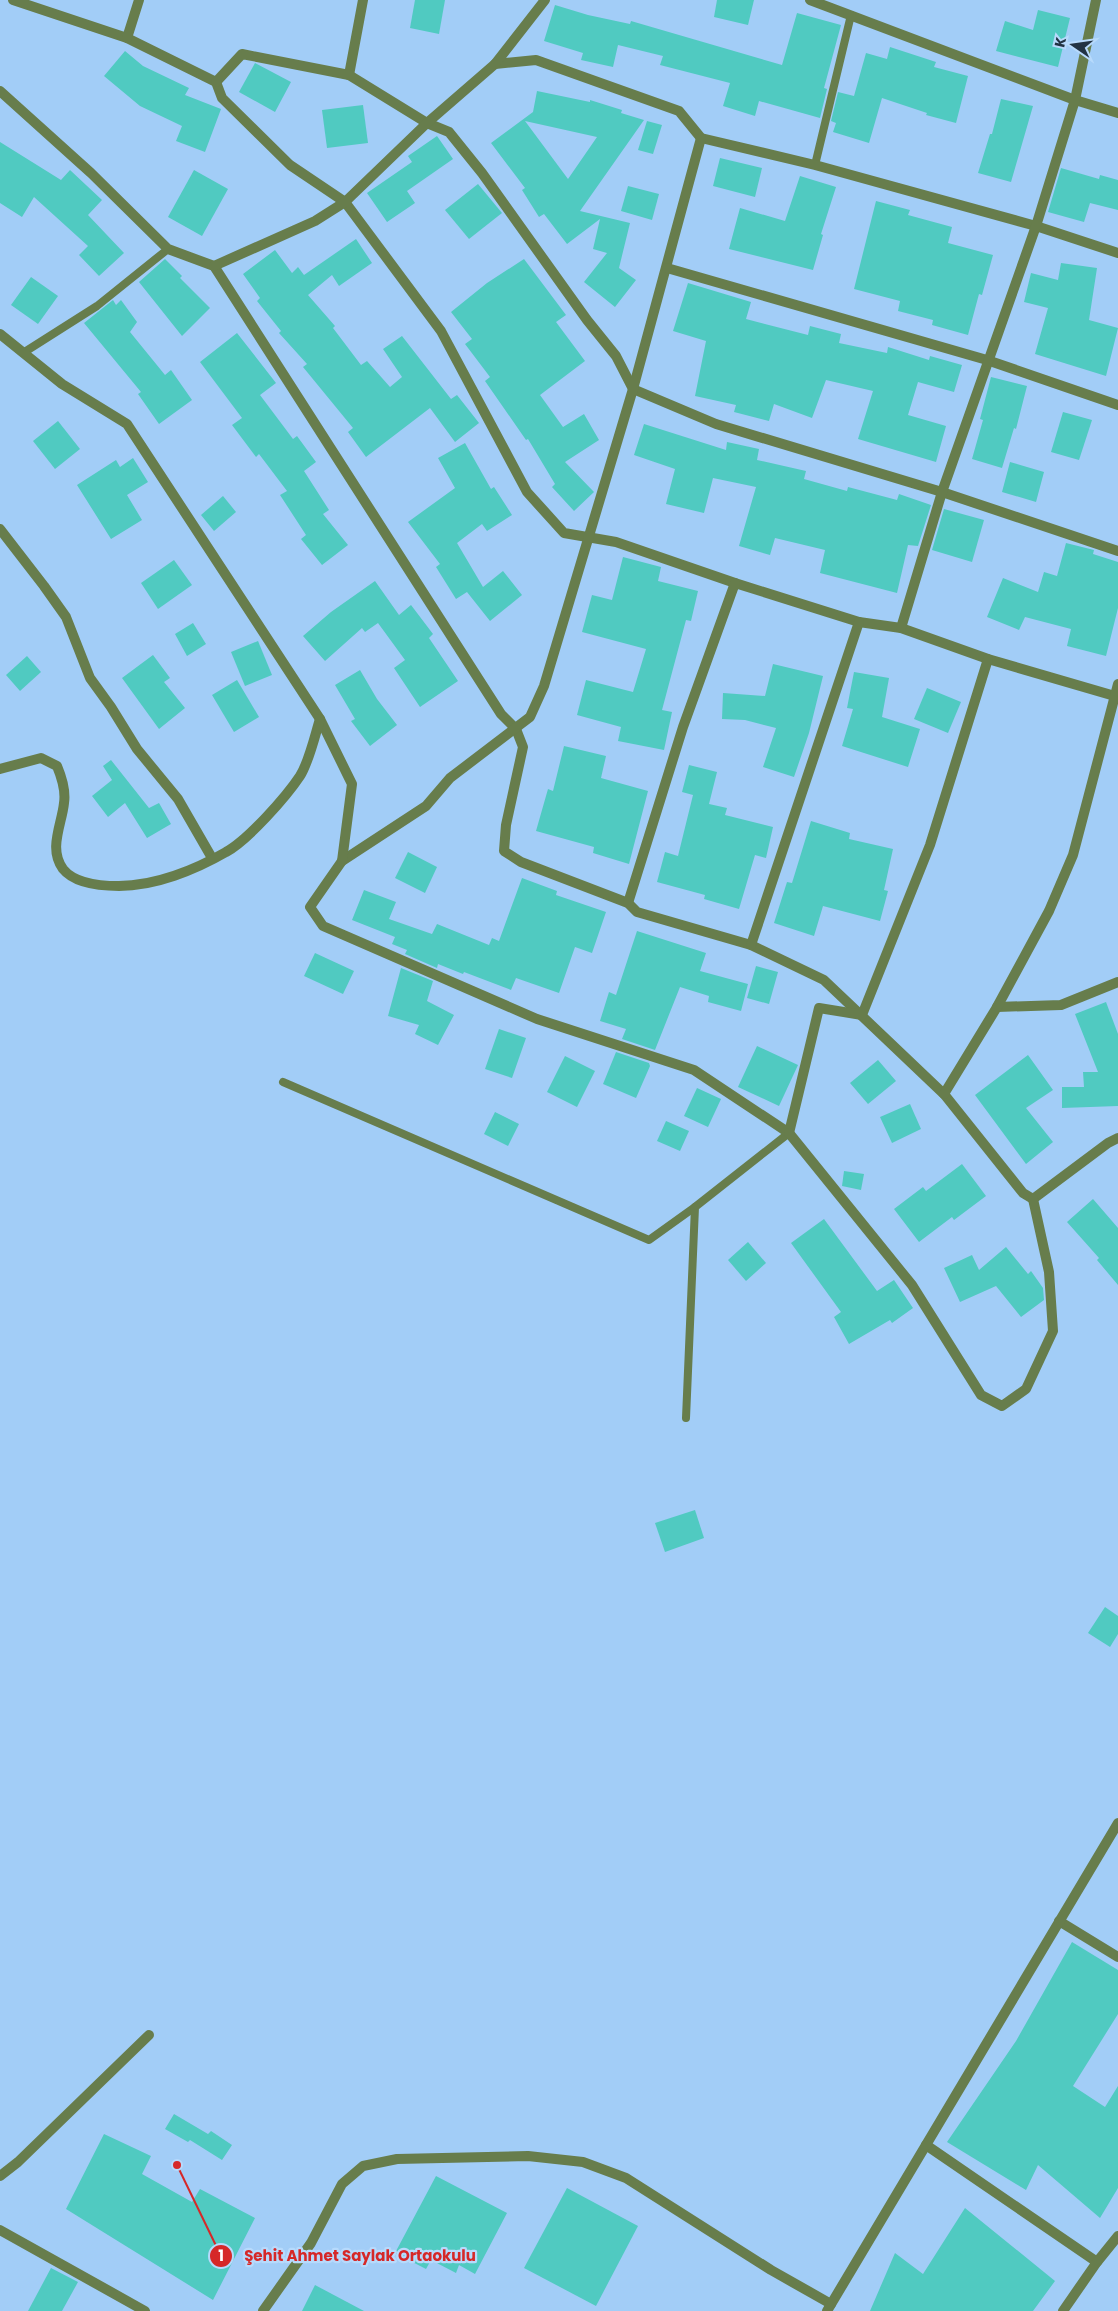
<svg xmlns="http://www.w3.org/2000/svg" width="1118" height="2311" font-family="Poppins,sans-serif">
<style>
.building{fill:#50cac1;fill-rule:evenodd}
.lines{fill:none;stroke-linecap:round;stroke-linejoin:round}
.service{stroke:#677d4c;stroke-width:8}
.minor{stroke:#677d4c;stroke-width:10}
.leader{fill:none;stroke:#d62828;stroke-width:2}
.callout-dot{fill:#d62828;stroke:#b7dafc;stroke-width:2}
.mark-label{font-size:15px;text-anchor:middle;font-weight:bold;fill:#fff}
.callout-label{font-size:15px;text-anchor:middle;font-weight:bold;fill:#d62828;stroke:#b7dafc;stroke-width:4.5;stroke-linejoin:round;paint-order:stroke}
</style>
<rect width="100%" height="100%" fill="#a2cdf7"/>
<g class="building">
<path d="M 415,0 L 445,0 L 439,34 L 410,28 Z"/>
<path d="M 717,0 L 754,0 L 748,25 L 714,17 Z"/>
<path d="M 555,5 L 588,15 L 630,24 L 631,21 L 782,65 L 797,13 L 841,25 L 824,88 L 827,89 L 820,118 L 759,101 L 755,116 L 723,106 L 730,83 L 660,65 L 663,56 L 618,45 L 613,67 L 581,60 L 583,53 L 544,41 Z"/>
<path d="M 1038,10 L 1070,18 L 1058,67 L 996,51 L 1005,21 L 1033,30 Z"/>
<path d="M 890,47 L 936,62 L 934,67 L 968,76 L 956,123 L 926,115 L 927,113 L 882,98 L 869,143 L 833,132 L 836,123 L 831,121 L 838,92 L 854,96 L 866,53 L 887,59 Z"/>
<path d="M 125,51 L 143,66 L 189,88 L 185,95 L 221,109 L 205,152 L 176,141 L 182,126 L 140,106 L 104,76 Z"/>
<path d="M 255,63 L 291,82 L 275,112 L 239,92 Z"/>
<path d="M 537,91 L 590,102 L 590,100 L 622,110 L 621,113 L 644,120 L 580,211 L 630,223 L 619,268 L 636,280 L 615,307 L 584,282 L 607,253 L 593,249 L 600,219 L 567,244 L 544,214 L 539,217 L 522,190 L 525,188 L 491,143 L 533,112 ZM 525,121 L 597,137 L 568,179 Z"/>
<path d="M 1001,99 L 1033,106 L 1011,182 L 978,173 L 990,134 L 992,134 Z"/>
<path d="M 363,105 L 368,143 L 327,148 L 322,110 Z"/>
<path d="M 647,121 L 662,125 L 653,154 L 638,150 Z"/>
<path d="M 437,136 L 453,159 L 407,191 L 415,203 L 387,222 L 367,193 L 412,162 L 408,156 Z"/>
<path d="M 0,142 L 61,180 L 70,170 L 102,200 L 88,215 L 124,253 L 99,276 L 79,255 L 88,246 L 34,197 L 22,217 L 0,203 Z"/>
<path d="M 720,158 L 762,168 L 755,197 L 713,186 Z"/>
<path d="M 1061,168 L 1099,179 L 1100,175 L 1118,180 L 1118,210 L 1090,203 L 1084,222 L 1048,212 Z"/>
<path d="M 194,170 L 228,189 L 202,236 L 168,217 Z"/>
<path d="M 800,176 L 836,187 L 821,234 L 823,235 L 813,270 L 729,249 L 740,208 L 785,221 Z"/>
<path d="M 478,184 L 502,213 L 469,239 L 445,210 Z"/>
<path d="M 628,186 L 659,194 L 652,220 L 621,211 Z"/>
<path d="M 876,201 L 910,210 L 908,215 L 952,227 L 948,243 L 993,255 L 982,295 L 979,294 L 968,335 L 932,325 L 933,320 L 898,311 L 900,301 L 854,289 Z"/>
<path d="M 356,239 L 372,263 L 339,286 L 332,275 L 308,295 L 335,326 L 333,328 L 361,365 L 367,361 L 390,387 L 402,377 L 383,349 L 402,336 L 451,399 L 457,395 L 479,423 L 455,442 L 430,408 L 366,457 L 348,432 L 353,428 L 303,367 L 307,364 L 279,333 L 281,331 L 257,301 L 260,298 L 243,274 L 275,250 L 292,273 L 298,267 L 304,275 Z"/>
<path d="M 165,259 L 182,276 L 180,278 L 210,308 L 182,336 L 139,282 Z"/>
<path d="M 524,259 L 566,315 L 556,322 L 585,361 L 540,395 L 563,427 L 584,414 L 599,440 L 565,462 L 594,492 L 574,511 L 552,487 L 555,484 L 528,439 L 526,440 L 485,381 L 490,377 L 465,344 L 472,339 L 451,312 L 487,283 Z"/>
<path d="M 1061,263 L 1097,268 L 1089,320 L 1118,328 L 1106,376 L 1035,354 L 1048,308 L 1024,302 L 1031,273 L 1058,280 Z"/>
<path d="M 31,277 L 58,296 L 38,324 L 11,305 Z"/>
<path d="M 688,283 L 751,302 L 746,319 L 808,335 L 810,326 L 841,334 L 839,343 L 887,353 L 888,347 L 929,360 L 930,356 L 962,365 L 954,392 L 918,382 L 908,415 L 946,426 L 936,462 L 858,439 L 873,391 L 826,380 L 812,418 L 774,404 L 769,421 L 734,412 L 736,405 L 695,396 L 706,341 L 673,331 Z"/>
<path d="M 113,300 L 116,305 L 121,300 L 137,322 L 130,332 L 165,375 L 171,370 L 192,400 L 159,424 L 138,394 L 141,392 L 84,323 Z"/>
<path d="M 237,333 L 276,383 L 260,395 L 293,439 L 297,436 L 316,462 L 304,471 L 329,510 L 323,514 L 348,545 L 322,565 L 301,539 L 306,535 L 280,495 L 287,491 L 259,454 L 256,457 L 232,425 L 242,418 L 200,362 Z"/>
<path d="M 991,377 L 1027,386 L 1016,429 L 1014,428 L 1002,468 L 972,459 L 983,420 L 980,419 Z"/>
<path d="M 1063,412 L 1092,420 L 1079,460 L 1051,452 Z"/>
<path d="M 58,421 L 80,449 L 55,469 L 33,441 Z"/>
<path d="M 644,424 L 726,450 L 727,442 L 759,449 L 757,460 L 806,471 L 804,479 L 847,491 L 848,487 L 897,500 L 899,494 L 931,505 L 918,546 L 908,545 L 897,593 L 820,573 L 825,550 L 775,538 L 770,555 L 739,546 L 756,487 L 713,478 L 704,513 L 666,504 L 675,469 L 634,455 Z"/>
<path d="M 465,443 L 491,489 L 494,487 L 512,515 L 487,531 L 482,524 L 457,543 L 483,587 L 503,571 L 522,595 L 490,621 L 467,592 L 456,599 L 436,567 L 440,564 L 408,522 L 455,488 L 438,458 Z"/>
<path d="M 133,458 L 148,482 L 127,495 L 142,520 L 111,539 L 77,485 L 116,460 L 120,467 Z"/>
<path d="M 1010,462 L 1044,472 L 1036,502 L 1002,492 Z"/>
<path d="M 223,496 L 236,512 L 214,531 L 201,515 Z"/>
<path d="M 944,509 L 984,520 L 972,562 L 932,550 Z"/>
<path d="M 1066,543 L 1094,550 L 1093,554 L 1118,562 L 1118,608 L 1106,656 L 1067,646 L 1071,629 L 1025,617 L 1019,630 L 987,617 L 1003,578 L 1038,592 L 1044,572 L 1057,576 Z"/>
<path d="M 623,557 L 661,567 L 658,581 L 698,591 L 691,621 L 686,620 L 662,710 L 672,712 L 664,750 L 618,741 L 621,727 L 577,715 L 586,680 L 633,692 L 646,649 L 582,632 L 592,595 L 612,600 Z"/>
<path d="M 174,560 L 192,585 L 158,609 L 141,583 Z"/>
<path d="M 375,581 L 399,615 L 411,605 L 433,634 L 429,638 L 458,681 L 420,707 L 394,668 L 405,660 L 378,623 L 365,632 L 362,628 L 325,661 L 303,636 L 331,612 Z"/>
<path d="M 193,623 L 206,644 L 187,656 L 175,634 Z"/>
<path d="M 258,641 L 272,675 L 245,686 L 231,652 Z"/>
<path d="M 153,655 L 170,678 L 164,682 L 185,708 L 159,729 L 122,678 Z"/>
<path d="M 27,656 L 41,672 L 20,691 L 6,675 Z"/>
<path d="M 773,664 L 823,676 L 809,733 L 794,777 L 763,767 L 776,728 L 745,720 L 722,719 L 723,693 L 765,696 Z"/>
<path d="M 360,670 L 377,699 L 397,725 L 370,746 L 351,721 L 355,719 L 335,685 Z"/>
<path d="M 854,672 L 889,678 L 882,717 L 920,729 L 908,767 L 842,746 L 853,709 L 847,708 Z"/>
<path d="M 237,680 L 259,717 L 234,732 L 212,695 Z"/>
<path d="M 927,688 L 961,702 L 948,733 L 914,719 Z"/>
<path d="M 564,746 L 606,756 L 601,778 L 648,791 L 629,864 L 593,853 L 594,847 L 536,831 L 548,789 L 553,791 Z"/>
<path d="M 111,760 L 149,808 L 159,803 L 171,824 L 147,838 L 125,803 L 108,817 L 92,796 L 112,780 L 103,766 Z"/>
<path d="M 689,765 L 717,772 L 709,804 L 727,808 L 725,815 L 773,827 L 766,858 L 755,855 L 739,909 L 704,899 L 705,895 L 657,882 L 665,852 L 678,856 L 693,795 L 682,792 Z"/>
<path d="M 811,821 L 850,833 L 849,839 L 893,849 L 884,890 L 888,891 L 880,921 L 823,906 L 814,936 L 774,923 L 787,882 L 792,883 Z"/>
<path d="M 408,852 L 437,867 L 425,893 L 395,878 Z"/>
<path d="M 522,878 L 557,891 L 556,895 L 606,912 L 592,953 L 575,947 L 559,993 L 516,978 L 511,990 L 464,972 L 463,974 L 438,964 L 437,968 L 405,954 L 407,950 L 392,944 L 395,937 L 352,920 L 364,890 L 396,902 L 389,919 L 432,934 L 437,924 L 489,945 L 492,938 L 499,941 Z"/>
<path d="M 637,931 L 706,953 L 700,971 L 748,984 L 741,1011 L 708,1002 L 709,996 L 680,987 L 655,1050 L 622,1039 L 626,1029 L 600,1021 L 609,992 L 616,995 Z"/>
<path d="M 315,953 L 354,971 L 343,994 L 304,976 Z"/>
<path d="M 756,966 L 778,972 L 769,1004 L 747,998 Z"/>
<path d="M 401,968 L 433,981 L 427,1001 L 454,1015 L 438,1045 L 415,1034 L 419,1025 L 388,1016 Z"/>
<path d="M 1106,1002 L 1118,1034 L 1118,1106 L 1062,1108 L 1062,1087 L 1084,1087 L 1083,1072 L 1098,1072 L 1075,1014 Z"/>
<path d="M 499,1029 L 526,1038 L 512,1078 L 485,1069 Z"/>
<path d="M 757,1046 L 798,1065 L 779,1106 L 738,1087 Z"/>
<path d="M 616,1052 L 649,1063 L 650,1066 L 636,1098 L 603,1084 Z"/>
<path d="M 1028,1055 L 1053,1090 L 1026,1108 L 1053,1142 L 1026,1164 L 975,1095 Z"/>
<path d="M 565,1056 L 595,1071 L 577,1107 L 547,1092 Z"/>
<path d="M 878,1060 L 896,1081 L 868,1104 L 850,1083 Z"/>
<path d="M 697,1088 L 721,1099 L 708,1127 L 684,1116 Z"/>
<path d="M 910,1104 L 921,1129 L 892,1143 L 880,1117 Z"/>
<path d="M 495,1112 L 519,1124 L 508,1146 L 484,1134 Z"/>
<path d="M 666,1121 L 689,1131 L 680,1151 L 657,1141 Z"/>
<path d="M 962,1164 L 986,1196 L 954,1220 L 952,1217 L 919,1242 L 894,1209 L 923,1187 L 926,1191 Z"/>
<path d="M 844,1171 L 864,1174 L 861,1190 L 842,1186 Z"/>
<path d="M 1093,1199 L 1118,1228 L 1118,1285 L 1097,1260 L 1099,1258 L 1067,1222 Z"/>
<path d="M 824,1219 L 877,1291 L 894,1280 L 913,1308 L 892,1323 L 890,1320 L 849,1344 L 834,1317 L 841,1312 L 791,1243 Z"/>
<path d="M 748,1242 L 766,1263 L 746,1281 L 728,1260 Z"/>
<path d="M 1006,1247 L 1028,1274 L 1031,1271 L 1043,1288 L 1044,1300 L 1021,1317 L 996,1286 L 960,1302 L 944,1268 L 972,1255 L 979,1270 Z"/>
<path d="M 695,1510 L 704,1538 L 665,1552 L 655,1523 Z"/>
<path d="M 1105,1607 L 1118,1616 L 1118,1634 L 1110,1647 L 1088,1633 Z"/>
<path d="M 1072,1942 L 1118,1970 L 1118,2014 L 1073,2086 L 1105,2107 L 1118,2086 L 1118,2188 L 1100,2218 L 1038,2165 L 1026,2190 L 947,2142 L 1016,2041 Z"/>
<path d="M 174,2114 L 208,2134 L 211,2131 L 232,2145 L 222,2160 L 190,2140 L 188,2142 L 165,2129 Z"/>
<path d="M 104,2134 L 151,2156 L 142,2174 L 192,2202 L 200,2189 L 255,2218 L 213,2300 L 66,2209 Z"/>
<path d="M 436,2176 L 507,2213 L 475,2274 L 459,2265 L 456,2273 L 431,2260 L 426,2269 L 395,2253 Z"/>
<path d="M 567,2188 L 638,2226 L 596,2306 L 524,2268 Z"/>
<path d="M 965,2208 L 1055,2281 L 1033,2311 L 870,2311 L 895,2253 L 923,2274 Z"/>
<path d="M 51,2268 L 78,2282 L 62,2311 L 28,2311 Z"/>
<path d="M 315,2285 L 364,2311 L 302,2311 Z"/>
</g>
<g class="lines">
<g class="service">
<path d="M 815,165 L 851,15"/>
<path d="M 23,353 L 97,306 L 168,249"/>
<path d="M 283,1082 L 649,1240 L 695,1207"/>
<path d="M 686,1418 L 695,1207 L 789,1133"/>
</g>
<g class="minor">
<path d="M 13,0 L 127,38 L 216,82 L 222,98 L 290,165 L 345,202 L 441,331 L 527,492 L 564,533 L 616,542 L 735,583 L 859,622 L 901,628 L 988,659 L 1118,697"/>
<path d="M 810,0 L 1075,100 L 1118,113"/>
<path d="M 127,38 L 139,0"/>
<path d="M 495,64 L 536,60 L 679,111 L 701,138 L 815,165 L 1036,226 L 1118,253"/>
<path d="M 349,75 L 363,0"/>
<path d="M 216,82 L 242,54 L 349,75 L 427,123 L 449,132 L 482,173 L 587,320 L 616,356 L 633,389 L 716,424 L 942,492 L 1118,551"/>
<path d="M 0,91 L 91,173 L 168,249 L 214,266 L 501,714 L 516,729 L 523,747 L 506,825 L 504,851 L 521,862 L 628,903 L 637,912 L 751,945 L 824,980 L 944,1094 L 1023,1193 L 1033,1199 L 1108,1143 L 1118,1138"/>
<path d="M 701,138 L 633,389 L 544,686 L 530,717 L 450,778 L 426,806 L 342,861 L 310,907 L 323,926 L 537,1019 L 694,1070 L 789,1133 L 819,1008 L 862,1015 L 930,845 L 988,659"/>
<path d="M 214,266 L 315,221 L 345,202 L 427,123 L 495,64 L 545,0"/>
<path d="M 667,268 L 987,360 L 1118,405"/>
<path d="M 0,334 L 62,384 L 127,424 L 320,719 L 352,784 L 342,861"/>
<path d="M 0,529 L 44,586 L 66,617 L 90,678 L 111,707 L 137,749 L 178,799 L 212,858"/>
<path d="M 901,628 L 942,492 L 1036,226 L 1075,100 L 1096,0"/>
<path d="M 0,769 L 41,758 L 57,766 C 62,778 66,790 64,803 C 62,824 48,849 63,869 C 75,884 101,886 119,886 C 155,886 195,870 226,852 C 248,840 286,797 300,776 C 309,762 315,735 320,719"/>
<path d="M 628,903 L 683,727 L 735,583"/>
<path d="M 751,945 L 859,622"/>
<path d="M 997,1007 L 1061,1005 L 1118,982"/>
<path d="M 944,1094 L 997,1007 L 1049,911 L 1073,855 L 1118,684"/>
<path d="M 789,1133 L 912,1285 L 981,1395 L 1002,1406 L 1026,1389 L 1053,1331 L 1049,1272 L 1033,1199"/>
<path d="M 1059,1921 L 1118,1957"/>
<path d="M 926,2145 L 1097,2262"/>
<path d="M 0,2176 L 18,2162 L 149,2035"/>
<path d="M 0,2230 L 145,2311"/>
<path d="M 263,2311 L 311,2243 L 342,2184 L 363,2166 L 397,2159 L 528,2156 L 583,2162 L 626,2178 L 771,2270 L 831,2304"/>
<path d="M 827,2311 L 1118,1823"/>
<path d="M 1063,2311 L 1097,2262 L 1118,2236"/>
</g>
</g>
<path class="leader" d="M177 2165L221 2256"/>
<g class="callout-dot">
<circle cx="177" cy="2165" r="5"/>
<circle cx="221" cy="2256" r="12"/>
</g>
<g class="mark-label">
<text x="221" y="2261">1</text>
</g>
<g class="callout-label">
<text x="360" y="2261">Şehit Ahmet Saylak Ortaokulu</text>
</g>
<g transform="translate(1073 45) rotate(283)" stroke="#b7dafc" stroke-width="4" paint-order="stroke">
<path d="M0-4L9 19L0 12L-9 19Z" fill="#223343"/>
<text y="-8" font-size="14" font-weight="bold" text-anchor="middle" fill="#223343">K</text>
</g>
</svg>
